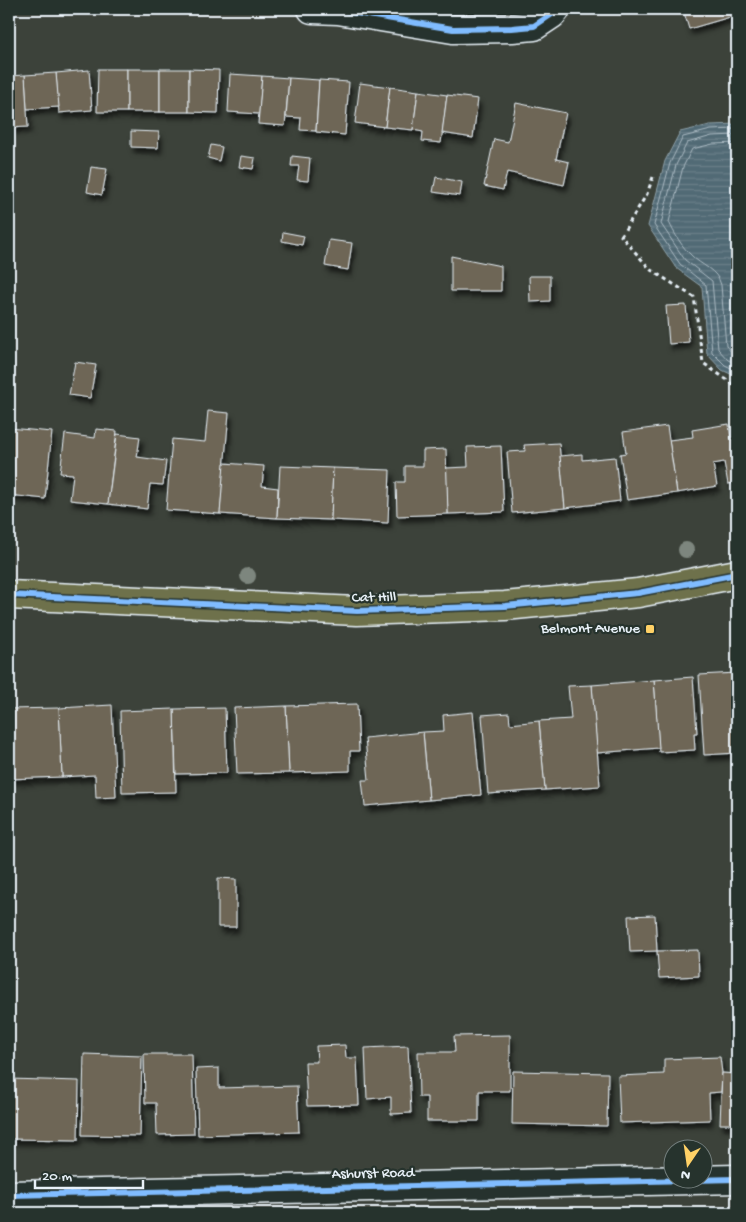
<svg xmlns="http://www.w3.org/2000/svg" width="746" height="1222" font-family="'Gochi Hand',sans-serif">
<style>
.water{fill:url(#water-rules);stroke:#8da0a9}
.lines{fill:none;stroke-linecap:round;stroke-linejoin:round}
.shore{stroke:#acbbc4;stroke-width:1}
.building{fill:#6e6657;stroke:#e8f1f8;filter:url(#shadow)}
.minor-casing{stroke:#e8f1f8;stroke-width:31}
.primary-casing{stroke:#e8f1f8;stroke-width:31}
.path{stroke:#e8f1f8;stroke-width:3;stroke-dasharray:4 4;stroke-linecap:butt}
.minor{stroke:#26332d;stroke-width:28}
.primary{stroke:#6e714b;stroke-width:28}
.cycleway-casing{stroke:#26332d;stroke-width:9}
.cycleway{stroke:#80bcff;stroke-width:6}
.tree{fill:#7d867e}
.poi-dot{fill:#ffd166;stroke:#26332d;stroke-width:2}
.labels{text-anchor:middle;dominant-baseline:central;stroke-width:4.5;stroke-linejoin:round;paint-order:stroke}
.street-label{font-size:15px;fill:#e8f1f8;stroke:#26332d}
.poi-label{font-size:15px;fill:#e8f1f8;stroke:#26332d;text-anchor:end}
</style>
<defs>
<pattern id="water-rules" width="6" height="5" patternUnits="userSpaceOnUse" patternTransform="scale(1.25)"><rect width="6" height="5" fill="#516a75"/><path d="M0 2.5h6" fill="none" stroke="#6a8089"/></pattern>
<filter id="shadow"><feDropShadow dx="3" dy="5.5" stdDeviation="2.5" flood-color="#0009"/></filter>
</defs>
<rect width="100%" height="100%" fill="#3c423a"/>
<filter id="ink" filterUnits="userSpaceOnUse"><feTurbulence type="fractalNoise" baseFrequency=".02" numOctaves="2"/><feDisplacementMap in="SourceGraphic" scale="10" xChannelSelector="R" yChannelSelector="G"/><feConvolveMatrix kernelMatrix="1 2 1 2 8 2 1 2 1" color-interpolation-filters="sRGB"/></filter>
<g filter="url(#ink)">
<path class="water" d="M 737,124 L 737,377 L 722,370 L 707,354 L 702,287 L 676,268 L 648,226 L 665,161 L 680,132 L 710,125 Z"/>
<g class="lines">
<g class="shore">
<path d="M 737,129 L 711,130 L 683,137 L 670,163 L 654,225 L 680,264 L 706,285 L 712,352 L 725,365 L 737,371"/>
<path d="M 737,135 L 712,136 L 687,143 L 676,165 L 661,224 L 685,260 L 712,281 L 718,349 L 728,360 L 737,364"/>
<path d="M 737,143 L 713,144 L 692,149 L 683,167 L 669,222 C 674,233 682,247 691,255 C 701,266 717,269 721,285 L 726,346 L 733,354 L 737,356"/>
</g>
</g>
<g class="building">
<path d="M 683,9 L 737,9 L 737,15 L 689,29 Z"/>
<path d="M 98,69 L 127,69 L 127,112 L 97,112 Z"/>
<rect x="127" y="69" width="33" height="43"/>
<rect x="160" y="69" width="29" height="43"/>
<path d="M 189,69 L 219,70 L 218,113 L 189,112 Z"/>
<path d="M 89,70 L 92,110 L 59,113 L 56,73 Z"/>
<path d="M 56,73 L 59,107 L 27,109 L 25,75 Z"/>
<path d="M 230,74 L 262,76 L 259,114 L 228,112 Z"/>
<path d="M 25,75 L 28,127 L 9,128 L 9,76 Z"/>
<path d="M 262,76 L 289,78 L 285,126 L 258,124 Z"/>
<path d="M 289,78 L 319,80 L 316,131 L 300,130 L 301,118 L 286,117 Z"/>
<path d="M 319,80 L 349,82 L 345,135 L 316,132 Z"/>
<path d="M 360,83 L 390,87 L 385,127 L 355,123 Z"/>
<path d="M 390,87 L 418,91 L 413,130 L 385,127 Z"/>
<path d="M 418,91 L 447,95 L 441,143 L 422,141 L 423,132 L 413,130 Z"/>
<path d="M 447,95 L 478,99 L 473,138 L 442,133 Z"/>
<path d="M 516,103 L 566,113 L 556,159 L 569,162 L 564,185 L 507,172 L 503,190 L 484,186 L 494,139 L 508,142 Z"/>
<path d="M 131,131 L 159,132 L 158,148 L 131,147 Z"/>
<path d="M 211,145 L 222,147 L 219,161 L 208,158 Z"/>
<path d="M 241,156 L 255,158 L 253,169 L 239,167 Z"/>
<path d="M 292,156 L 310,158 L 308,181 L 297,180 L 299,166 L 291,166 Z"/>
<path d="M 91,167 L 107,169 L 102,195 L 87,192 Z"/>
<path d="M 436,177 L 462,182 L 460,196 L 433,192 Z"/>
<path d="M 283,232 L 304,236 L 302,245 L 282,241 Z"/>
<path d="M 329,240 L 352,243 L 348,270 L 325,266 Z"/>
<path d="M 451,256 L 501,266 L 501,291 L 451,291 Z"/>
<path d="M 529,276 L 550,276 L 550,301 L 530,302 Z"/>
<path d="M 686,305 L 689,342 L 669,344 L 666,306 Z"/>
<path d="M 75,362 L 96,365 L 90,398 L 69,395 Z"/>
<path d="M 208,411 L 229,413 L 220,514 L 166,510 L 172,439 L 205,442 Z"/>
<path d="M 729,424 L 731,439 L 736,438 L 737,443 L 737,483 L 728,484 L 724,462 L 713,464 L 717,486 L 677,493 L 669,440 L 693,437 L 692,430 Z"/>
<path d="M 667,426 L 677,493 L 627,500 L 620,454 L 626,453 L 623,432 Z"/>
<path d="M 9,428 L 52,432 L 45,499 L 9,495 Z"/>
<path d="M 96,429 L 117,431 L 108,504 L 70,500 L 73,474 L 60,473 L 65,434 L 95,438 Z"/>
<path d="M 117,434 L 140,437 L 137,457 L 166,461 L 163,485 L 150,484 L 147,509 L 108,504 Z"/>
<path d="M 559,443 L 565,508 L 512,513 L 507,452 L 525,451 L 524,445 Z"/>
<path d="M 501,446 L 504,512 L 448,514 L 446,468 L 468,467 L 467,447 Z"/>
<path d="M 446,449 L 448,514 L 397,516 L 396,482 L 405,482 L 405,466 L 423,466 L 423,450 Z"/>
<path d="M 582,454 L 582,460 L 615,457 L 620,501 L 565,508 L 560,456 Z"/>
<path d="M 224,463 L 264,466 L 262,486 L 278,488 L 277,518 L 220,514 Z"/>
<path d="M 280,466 L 333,468 L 331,520 L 277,518 Z"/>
<path d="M 333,468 L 390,470 L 388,523 L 331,520 Z"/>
<path d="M 737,673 L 737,753 L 704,755 L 699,675 Z"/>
<path d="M 693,677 L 697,733 L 694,733 L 695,750 L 659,752 L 654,680 Z"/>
<path d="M 654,680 L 659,748 L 597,753 L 592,685 Z"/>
<path d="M 592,685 L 600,786 L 545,790 L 539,721 L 571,719 L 568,686 Z"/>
<path d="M 357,704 L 359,751 L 350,751 L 350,771 L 289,773 L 286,706 Z"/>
<path d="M 112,705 L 116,797 L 96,798 L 95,775 L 62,777 L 59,708 Z"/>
<path d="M 286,706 L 289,773 L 237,774 L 234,708 Z"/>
<path d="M 59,708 L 62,777 L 9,779 L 9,709 Z"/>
<path d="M 225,708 L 227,773 L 176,774 L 174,709 Z"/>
<path d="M 174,709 L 176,792 L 122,793 L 120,711 Z"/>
<path d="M 473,712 L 481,795 L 429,800 L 423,732 L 444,731 L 443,715 Z"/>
<path d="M 509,713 L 510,724 L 539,721 L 545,790 L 488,794 L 482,715 Z"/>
<path d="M 423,732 L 429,800 L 365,806 L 362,780 L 369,780 L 365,738 Z"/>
<path d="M 218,878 L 236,879 L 236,927 L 218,927 Z"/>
<path d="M 655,915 L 657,951 L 630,952 L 628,916 Z"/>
<path d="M 698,950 L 699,976 L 659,978 L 657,951 Z"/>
<path d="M 510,1035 L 510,1091 L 479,1091 L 479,1121 L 427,1121 L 427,1097 L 419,1097 L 418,1052 L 455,1052 L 454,1036 Z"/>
<path d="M 345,1045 L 346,1058 L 357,1058 L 359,1105 L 307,1106 L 305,1062 L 317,1062 L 316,1046 Z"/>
<path d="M 408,1046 L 411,1113 L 391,1114 L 391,1097 L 367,1099 L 365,1048 Z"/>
<path d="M 84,1054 L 142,1056 L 140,1136 L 82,1135 Z"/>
<path d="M 144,1054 L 192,1054 L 194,1134 L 157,1135 L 156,1103 L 145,1103 Z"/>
<path d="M 720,1057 L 722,1073 L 721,1092 L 709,1093 L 710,1120 L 620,1123 L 618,1076 L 664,1074 L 664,1059 Z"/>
<path d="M 219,1068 L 219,1088 L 297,1086 L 299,1132 L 198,1135 L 196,1069 Z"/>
<path d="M 513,1071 L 608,1073 L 607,1126 L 512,1124 Z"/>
<path d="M 722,1073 L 737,1074 L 737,1124 L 720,1124 Z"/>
<path d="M 9,1079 L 79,1081 L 78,1140 L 9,1139 Z"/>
</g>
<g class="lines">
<g class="minor-casing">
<g id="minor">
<path d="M 312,9 L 338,10 L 453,29 L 512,28 L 534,26 L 552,14 L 556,9"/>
<path d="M 9,1195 L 737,1179"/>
</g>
</g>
<g class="primary-casing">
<path id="primary" d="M 9,595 L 357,611 L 505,606 L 638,593 L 737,574"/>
</g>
<path class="path" d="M 653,177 L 647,194 L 621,236 L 651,270 L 694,297 L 703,363 L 733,384 L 737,386"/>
<use href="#minor" class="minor"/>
<use href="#primary" class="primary"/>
<g class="cycleway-casing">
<g id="cycleway">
<path d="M 312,9 L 338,10 L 453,29 L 512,28 L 534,26 L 552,14 L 556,9"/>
<path d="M 9,595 L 357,611 L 505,606 L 638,593 L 737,574"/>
<path d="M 9,1195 L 737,1179"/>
</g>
</g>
<use href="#cycleway" class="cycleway"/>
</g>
<g class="tree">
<circle cx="686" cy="550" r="8"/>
<circle cx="248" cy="576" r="8"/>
</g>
</g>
<rect class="poi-dot" x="645" y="624" width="10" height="10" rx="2.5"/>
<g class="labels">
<g class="street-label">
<text transform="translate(374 598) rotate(-1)">Cat Hill</text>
<text transform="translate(373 1174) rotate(-1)">Ashurst Road</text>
</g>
<g class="poi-label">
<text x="640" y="629">Belmont Avenue</text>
</g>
</g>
<rect width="746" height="1222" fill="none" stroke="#26332d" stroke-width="30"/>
<rect x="15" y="15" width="716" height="1192" fill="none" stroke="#e8f1f8" stroke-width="2" filter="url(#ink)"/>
<g transform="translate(688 1164) rotate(193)"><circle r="24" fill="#26332d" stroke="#747f7e"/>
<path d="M0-4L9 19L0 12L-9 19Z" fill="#ffd166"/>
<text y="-8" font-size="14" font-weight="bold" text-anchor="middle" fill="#e8f1f8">N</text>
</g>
<path d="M35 1180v8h108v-8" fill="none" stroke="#e8f1f8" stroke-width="2.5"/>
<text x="42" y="1180" font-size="15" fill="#e8f1f8" stroke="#26332d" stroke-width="4" paint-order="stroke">20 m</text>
</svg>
